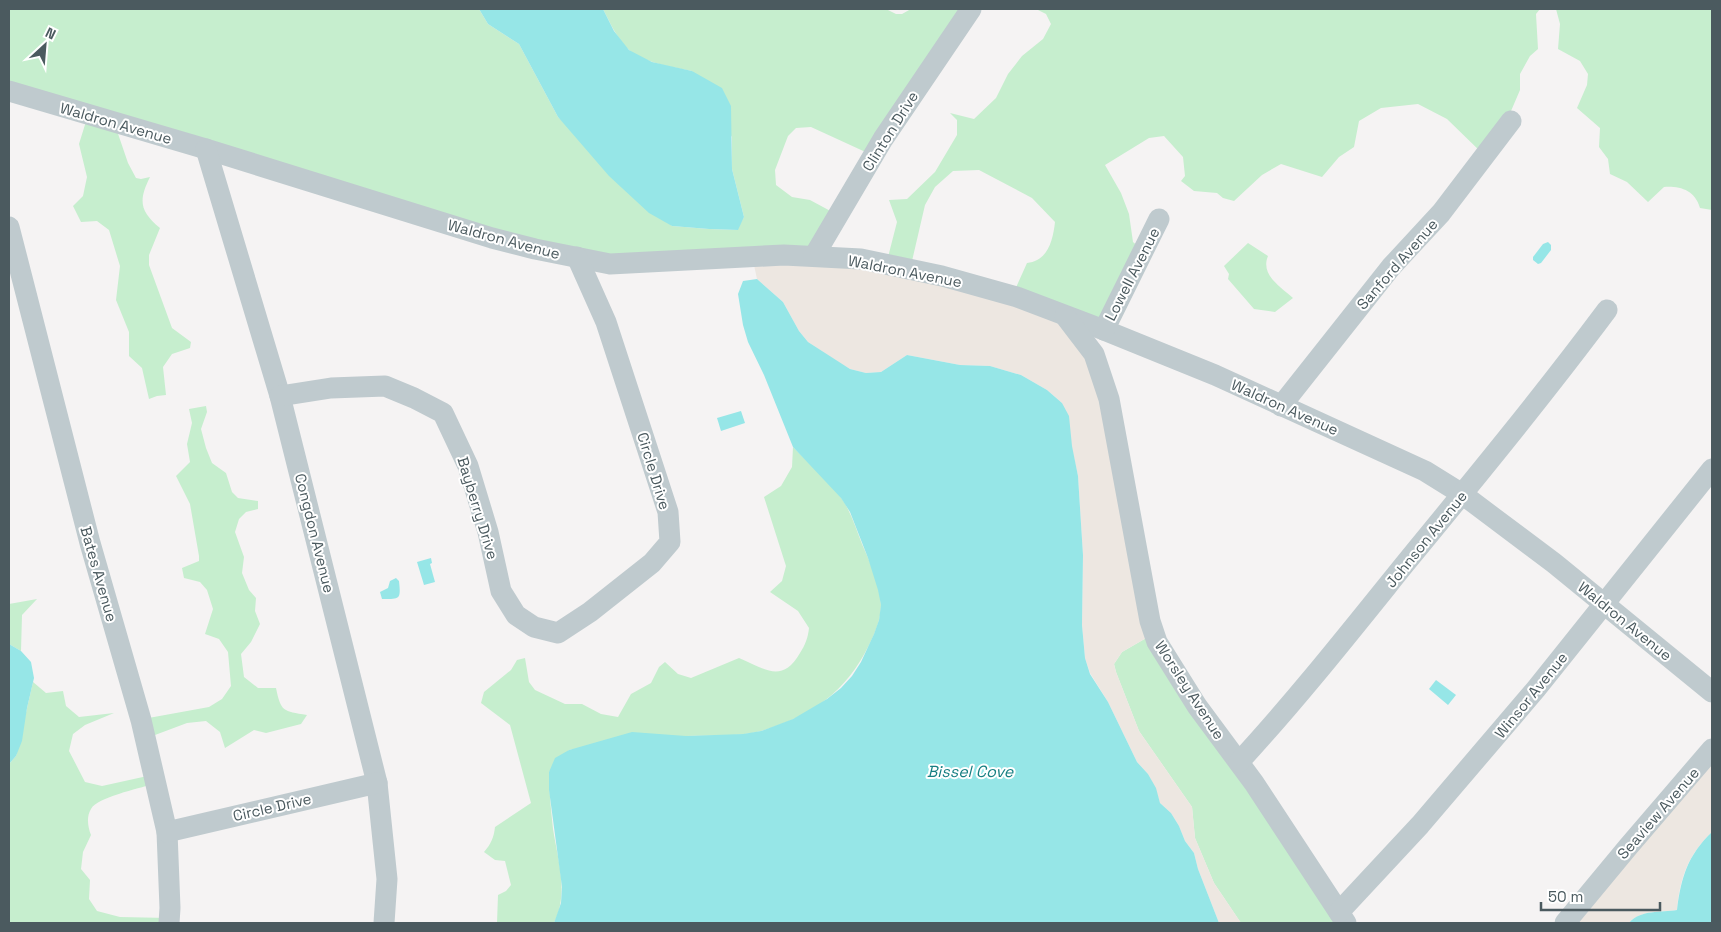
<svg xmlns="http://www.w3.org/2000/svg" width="1721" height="932" font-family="'Space Grotesk',sans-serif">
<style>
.green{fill:#c6eece}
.sand{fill:#ede7e1}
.water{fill:#96e6e7}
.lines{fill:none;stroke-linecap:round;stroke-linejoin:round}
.minor{stroke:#bfcace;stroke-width:21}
.labels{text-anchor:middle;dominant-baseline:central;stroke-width:4;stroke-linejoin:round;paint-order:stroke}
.street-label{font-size:15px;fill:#4b5a5f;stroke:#fff}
.water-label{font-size:16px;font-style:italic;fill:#167f82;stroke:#fff}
</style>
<rect width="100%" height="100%" fill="#f5f3f3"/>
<g class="green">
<path d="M 9,9 L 479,9 L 488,24 L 519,44 L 558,117 L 672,226 L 709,229 L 737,230 L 744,217 L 732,169 L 732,137 L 692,71 C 673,67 643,63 628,49 C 617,38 610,23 603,9 L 886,9 L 896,14 L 902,14 L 911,9 L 968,9 L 872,155 L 811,127 L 796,128 L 788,136 L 775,170 L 776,185 L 792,197 L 810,200 L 836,214 L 815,253 L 607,262 L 114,122 L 128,163 L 136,178 L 141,179 L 150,177 C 138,201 140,211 160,228 L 149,255 L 149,265 L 172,328 L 191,342 L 190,348 L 172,354 L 163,367 L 166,395 L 157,396 L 149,399 L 142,368 L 129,356 L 129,332 L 116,300 L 120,266 L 109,230 L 97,221 L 81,222 L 73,206 L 83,196 L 87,177 L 79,144 L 88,115 L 9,89 Z"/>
<path d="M 1036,9 L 1540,9 L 1536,14 L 1538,49 L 1530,56 L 1520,74 L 1520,90 L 1502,132 L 1484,155 L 1447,119 L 1418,104 L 1381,108 L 1359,121 L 1354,147 L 1339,157 L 1322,177 L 1281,164 L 1262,175 L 1234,201 L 1223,198 L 1217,193 L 1194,191 L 1181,181 L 1185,176 L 1183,157 L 1164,136 L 1149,138 L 1105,165 L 1121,193 L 1129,214 L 1133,242 L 1141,249 L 1108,323 L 1014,292 L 1027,263 C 1048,261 1053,240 1055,222 L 1032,198 L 979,170 L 953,171 L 935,187 L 925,205 L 912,261 L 887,261 L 897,222 L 889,200 L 907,199 L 935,172 L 957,135 L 957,120 L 950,113 L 974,119 L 996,98 L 1008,74 L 1022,56 L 1043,39 L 1051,24 L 1046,14 Z"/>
<path d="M 1556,9 L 1712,9 L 1712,210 L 1700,208 C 1695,190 1680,186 1664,187 L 1648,202 L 1627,182 L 1610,174 L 1608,159 L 1599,147 L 1600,128 L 1577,108 L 1587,85 L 1588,74 L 1580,61 L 1558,49 L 1560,24 Z"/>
<path d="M 1248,243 L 1268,256 C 1260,275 1281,287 1293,298 L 1275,312 L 1254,309 L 1228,279 L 1229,274 L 1224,266 Z"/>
<path d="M 206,406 L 207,412 L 201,429 L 206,448 L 212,463 L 226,473 L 232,492 L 238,498 L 258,501 L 258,509 L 246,512 L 239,519 L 235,532 L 244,557 L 242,573 L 249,590 L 256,598 L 255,611 L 260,624 L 251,642 L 241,654 L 244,677 L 258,688 L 276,688 C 281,712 283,711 307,715 L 301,724 L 266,733 L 254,730 L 225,748 L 220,732 L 206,721 L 187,723 L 147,738 L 143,719 L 209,707 L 222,699 L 231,686 L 228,652 L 219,639 L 205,634 L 213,609 L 207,590 L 200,582 L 184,578 L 182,568 L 199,561 L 199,556 L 190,504 L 176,476 L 190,462 L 187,444 L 192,423 L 189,409 Z"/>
<path d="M 793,447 C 808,463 830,481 842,499 C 851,512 856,529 862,544 C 870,562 880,585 881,605 C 881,619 875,633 869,645 C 846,692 812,716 761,731 C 737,737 711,735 686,736 C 652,738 618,743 585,747 L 569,750 L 549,772 C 549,791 551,810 553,829 C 558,861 569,893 554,923 L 497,923 L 498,895 L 506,891 L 511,885 L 505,861 L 495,860 L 484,852 C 491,844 494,837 495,827 L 531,803 L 510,725 L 481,703 L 484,692 L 511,670 L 517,660 L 525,658 L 529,682 L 535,690 L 565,704 L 582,704 L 601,714 L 618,717 L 631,694 L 651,683 L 659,667 L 665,662 L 678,674 L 691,678 L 739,658 C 765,669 782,684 800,653 C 805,645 808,638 809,628 L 798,611 L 770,592 L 782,581 L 786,566 L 764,497 L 781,486 L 792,467 Z"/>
<path d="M 37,599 L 22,615 L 21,651 L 9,644 L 9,604 Z"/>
<path d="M 1148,637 L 1347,923 L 1241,923 L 1214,883 L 1195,838 L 1192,807 L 1139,731 L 1116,672 L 1114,664 L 1122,652 Z"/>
<path d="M 33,682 L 46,693 L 63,691 L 66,706 L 79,717 L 114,713 L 85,725 L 73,734 L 69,751 L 85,782 L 102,786 L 152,775 L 152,784 C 139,789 97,797 91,809 C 86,817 88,827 91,835 L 83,852 L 81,869 L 90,880 L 89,899 L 97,911 L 120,917 L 168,918 L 168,923 L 9,923 L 9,764 L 16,756 Z"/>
</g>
<g class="sand">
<path d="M 789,254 L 1014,294 L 1092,347 L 1148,637 L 1122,652 L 1114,664 L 1116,672 L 1139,731 L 1192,807 L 1195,838 L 1214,883 L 1241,923 L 1219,923 L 1198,869 L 1194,853 L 1185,841 L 1179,826 L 1171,813 L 1160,803 L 1155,788 L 1148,774 L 1137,762 L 1108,702 L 1090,673 L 1085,658 L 1082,625 L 1083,555 L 1078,476 L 1062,403 L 1047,390 L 1021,375 L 990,366 L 960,365 L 907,355 L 881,372 L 866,373 L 850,369 L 835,360 L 808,342 L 799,331 L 783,302 L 757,279 L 752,256 Z"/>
<path d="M 1712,747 L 1712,832 C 1688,855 1680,877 1677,910 C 1661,913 1641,909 1629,923 L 1564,923 Z"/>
</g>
<g class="water">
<path d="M 479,9 L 603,9 L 614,31 L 629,50 L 652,62 L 692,71 L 722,88 L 731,106 L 732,169 L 744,217 L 738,230 L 709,229 L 672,226 L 649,213 L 609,176 L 558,117 L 519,44 L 488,24 Z"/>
<path d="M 1548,242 L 1551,245 L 1551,250 L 1541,263 L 1538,264 L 1533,260 L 1533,257 L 1543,244 Z"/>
<path d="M 757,279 L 783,302 L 799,331 L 808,342 L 850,369 L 866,373 L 881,372 L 907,355 L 960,365 L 990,366 L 1021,375 L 1047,390 L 1062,403 L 1069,416 L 1072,446 L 1078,476 L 1083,555 L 1082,625 L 1085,658 L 1090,674 L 1108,702 L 1137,762 L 1148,774 L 1156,788 L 1160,803 L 1171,813 L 1179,826 L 1185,841 L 1194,853 L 1198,869 L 1219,923 L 554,923 L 561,903 L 562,887 L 549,790 L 549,772 L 555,758 L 569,750 L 632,732 L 686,736 L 743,734 L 761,731 L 793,719 L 827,699 L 841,688 L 852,676 L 861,662 L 874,634 L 879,620 L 881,605 L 878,590 L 868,558 L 850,512 L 841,498 L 793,447 L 764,375 L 748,342 L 743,325 L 738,294 L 743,281 Z"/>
<path d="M 741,411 L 745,423 L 721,431 L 717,418 Z"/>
<path d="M 431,558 L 432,563 L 430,564 L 435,582 L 424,585 L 417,562 Z"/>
<path d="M 396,578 L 399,581 C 401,600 400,599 382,599 L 380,592 L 388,588 L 390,581 Z"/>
<path d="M 9,644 L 21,651 L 31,662 L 34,678 L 27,708 L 22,741 L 16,756 L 9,764 Z"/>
<path d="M 1436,680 L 1456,695 L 1448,705 L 1429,689 Z"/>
<path d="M 1712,832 L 1712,923 L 1629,923 C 1641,909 1661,913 1677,910 C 1681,877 1688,855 1712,832 Z"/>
</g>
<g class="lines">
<g class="minor">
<path d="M 9,91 L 206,149 L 492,238 L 535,249 L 610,264 L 784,255 L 861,259 L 942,276 L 1017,297 L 1104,330 L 1215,375 L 1425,471 L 1462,494 L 1554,563 L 1712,692"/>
<path d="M 206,149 L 280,396 L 377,783 L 387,879 L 384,923"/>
<path d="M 9,227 L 90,543 L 141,720 L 167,832 L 170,908 L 169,923"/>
<path d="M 814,256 L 883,139 L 971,9"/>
<path d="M 1065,316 L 1094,354 L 1109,399 L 1150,621 L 1157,642 L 1197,706 L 1254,783 L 1346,923"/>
<path d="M 1104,330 L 1159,219"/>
<path d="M 280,396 L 331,388 L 385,386 L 414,398 L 443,413 L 468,466 L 488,532 L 501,591 L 516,615 L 534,627 L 558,633 L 590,612 L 652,563 L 670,542 L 668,512 L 606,322 L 577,257"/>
<path d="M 1281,406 L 1391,267 L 1441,213 L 1511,121"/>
<path d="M 1239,762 C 1297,699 1350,632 1404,565 C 1473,481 1542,397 1607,310"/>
<path d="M 167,832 L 377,783"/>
<path d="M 1339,912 L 1420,825 L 1536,689 L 1712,469"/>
<path d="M 1565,923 L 1628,847 L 1712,749"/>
</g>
</g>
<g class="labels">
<g class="street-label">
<text transform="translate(116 123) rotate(16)">Waldron Avenue</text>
<text transform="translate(890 131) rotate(-58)">Clinton Drive</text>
<text transform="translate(504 239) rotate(15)">Waldron Avenue</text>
<text transform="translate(1397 264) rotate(-49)">Sanford Avenue</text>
<text transform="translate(905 271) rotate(11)">Waldron Avenue</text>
<text transform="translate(1132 274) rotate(-63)">Lowell Avenue</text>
<text transform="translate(1285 407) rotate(24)">Waldron Avenue</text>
<text transform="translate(654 471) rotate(73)">Circle Drive</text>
<text transform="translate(478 508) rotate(73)">Bayberry Drive</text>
<text transform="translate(315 533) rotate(76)">Congdon Avenue</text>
<text transform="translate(1426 539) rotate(-51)">Johnson Avenue</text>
<text transform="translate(99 574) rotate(74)">Bates Avenue</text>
<text transform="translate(1625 621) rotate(39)">Waldron Avenue</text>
<text transform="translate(1190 690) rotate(57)">Worsley Avenue</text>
<text transform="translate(1531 695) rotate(-51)">Winsor Avenue</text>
<text transform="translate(272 807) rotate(-13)">Circle Drive</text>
<text transform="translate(1658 813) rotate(-49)">Seaview Avenue</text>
</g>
<g class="water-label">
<text x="970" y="771">Bissel Cove</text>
</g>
</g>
<rect width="1721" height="932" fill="none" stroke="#4b5a5f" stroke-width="20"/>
<g transform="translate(45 45) rotate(26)" stroke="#ffffff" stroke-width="4" paint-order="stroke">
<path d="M0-4L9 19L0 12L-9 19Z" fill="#4b5a5f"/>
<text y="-8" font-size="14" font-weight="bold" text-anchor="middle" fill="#4b5a5f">N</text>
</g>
<path d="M1541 902v8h119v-8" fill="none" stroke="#4b5a5f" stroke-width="2.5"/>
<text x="1548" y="902" font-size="15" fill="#4b5a5f" stroke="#ffffff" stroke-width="4" paint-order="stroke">50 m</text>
</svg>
